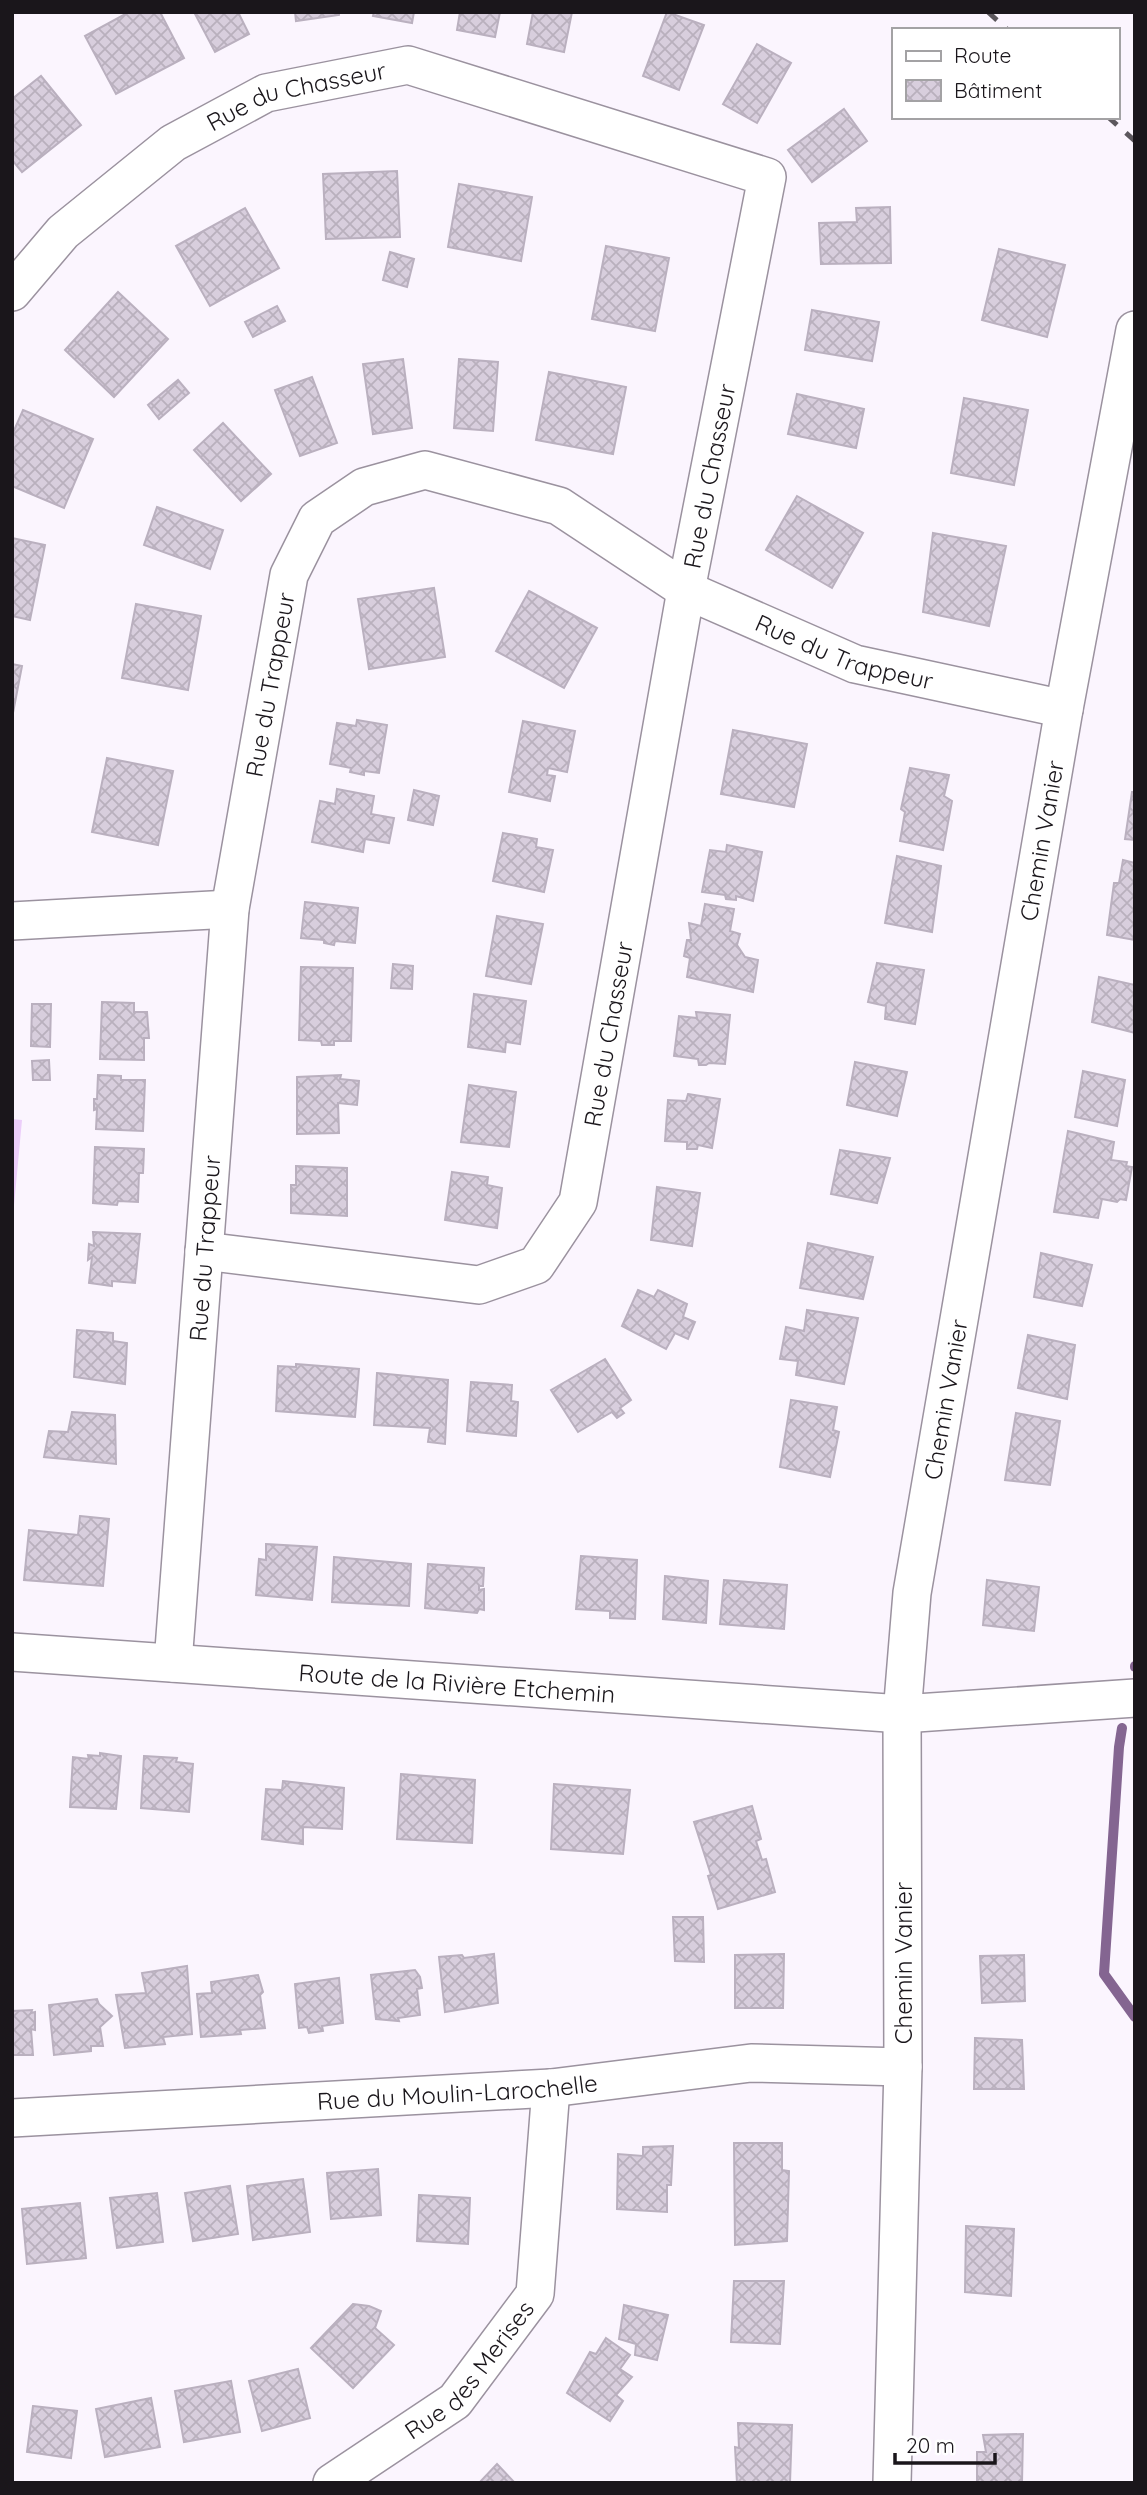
<svg xmlns="http://www.w3.org/2000/svg" width="1147" height="2495" font-family="Quicksand,sans-serif">
<style>
.green{fill:#eccefa}
.lines{fill:none;stroke-linecap:round;stroke-linejoin:round}
.stream{stroke:#846591;stroke-width:10}
.building{fill:url(#building-cross-hatch);stroke:#bab0bf;stroke-width:2}
.minor-casing{stroke:#9b929f;stroke-width:40}
.minor{stroke:#fff;stroke-width:37}
.rail{stroke:#5c575d;stroke-width:5;stroke-dasharray:12 12;stroke-linecap:butt}
.labels{text-anchor:middle;dominant-baseline:central;stroke-width:5;stroke-linejoin:round;paint-order:stroke}
.street-label{font-size:24px;fill:#1a161b;stroke:#fff}
</style>
<defs>
<pattern id="building-cross-hatch" width="8" height="8" patternUnits="userSpaceOnUse" patternTransform="scale(1.75)"><rect width="8" height="8" fill="#d8cedd"/><path d="M0 0l8 8M0 8l8-8" fill="none" stroke="#b9b0bd"/></pattern>
</defs>
<rect width="100%" height="100%" fill="#fbf5fe"/>
<path class="green" d="M 12,1119 L 22,1120 L 12,1227 Z"/>
<g class="lines">
<g class="stream">
<path d="M 1135,1667 L 1135,1666"/>
<path d="M 1122,1728 L 1119,1747 L 1104,1974 L 1135,2017"/>
</g>
</g>
<g class="building">
<path d="M 129,12 L 160,12 L 184,58 L 116,94 L 85,36 Z"/>
<path d="M 194,12 L 238,12 L 249,34 L 215,52 Z"/>
<path d="M 295,12 L 339,12 L 339,15 L 296,21 Z"/>
<path d="M 374,12 L 414,12 L 412,23 L 373,16 Z"/>
<path d="M 460,12 L 500,12 L 495,37 L 457,30 Z"/>
<path d="M 533,12 L 572,12 L 564,52 L 527,44 Z"/>
<path d="M 667,12 L 704,25 L 679,90 L 643,76 Z"/>
<path d="M 757,44 L 791,63 L 757,123 L 723,104 Z"/>
<path d="M 41,76 L 81,125 L 22,172 L 12,160 L 12,99 Z"/>
<path d="M 844,109 L 867,141 L 812,182 L 788,150 Z"/>
<path d="M 397,171 L 400,237 L 326,239 L 323,174 Z"/>
<path d="M 459,184 L 532,197 L 521,261 L 448,247 Z"/>
<path d="M 890,207 L 891,263 L 821,264 L 819,223 L 857,222 L 856,208 Z"/>
<path d="M 245,208 L 279,268 L 210,306 L 176,246 Z"/>
<path d="M 606,246 L 669,258 L 655,331 L 592,319 Z"/>
<path d="M 999,249 L 1065,265 L 1047,337 L 982,320 Z"/>
<path d="M 390,252 L 414,259 L 407,287 L 383,280 Z"/>
<path d="M 118,292 L 168,339 L 114,397 L 65,350 Z"/>
<path d="M 277,306 L 285,321 L 253,337 L 245,322 Z"/>
<path d="M 812,310 L 879,322 L 872,361 L 805,350 Z"/>
<path d="M 403,359 L 412,428 L 373,434 L 363,364 Z"/>
<path d="M 459,359 L 498,362 L 493,431 L 454,428 Z"/>
<path d="M 549,372 L 626,387 L 613,454 L 536,440 Z"/>
<path d="M 312,377 L 337,443 L 300,456 L 275,390 Z"/>
<path d="M 178,380 L 189,393 L 159,419 L 148,405 Z"/>
<path d="M 797,394 L 864,409 L 856,448 L 788,434 Z"/>
<path d="M 964,398 L 1028,410 L 1014,485 L 951,473 Z"/>
<path d="M 23,410 L 93,439 L 64,508 L 12,486 L 12,435 Z"/>
<path d="M 223,423 L 271,474 L 241,501 L 194,450 Z"/>
<path d="M 797,496 L 863,533 L 832,588 L 766,550 Z"/>
<path d="M 157,507 L 223,530 L 210,569 L 144,545 Z"/>
<path d="M 933,533 L 1006,546 L 989,626 L 923,612 Z"/>
<path d="M 12,538 L 45,545 L 30,620 L 12,616 Z"/>
<path d="M 434,588 L 445,657 L 369,669 L 358,599 Z"/>
<path d="M 529,591 L 597,628 L 564,688 L 496,651 Z"/>
<path d="M 136,604 L 201,616 L 188,690 L 122,678 Z"/>
<path d="M 12,664 L 22,666 L 12,718 Z"/>
<path d="M 357,720 L 387,725 L 379,773 L 364,771 L 364,775 L 350,772 L 351,768 L 330,764 L 337,723 L 356,726 Z"/>
<path d="M 523,721 L 575,731 L 567,772 L 548,768 L 547,775 L 555,776 L 550,801 L 509,792 Z"/>
<path d="M 733,730 L 807,744 L 794,807 L 721,794 Z"/>
<path d="M 107,758 L 173,771 L 158,845 L 92,832 Z"/>
<path d="M 910,768 L 949,775 L 944,796 L 952,801 L 943,850 L 900,841 L 905,812 L 901,809 Z"/>
<path d="M 337,789 L 374,796 L 371,814 L 394,818 L 389,843 L 365,839 L 363,852 L 312,842 L 320,801 L 335,804 Z"/>
<path d="M 414,790 L 439,796 L 433,825 L 408,820 Z"/>
<path d="M 1132,792 L 1135,792 L 1135,840 L 1125,839 Z"/>
<path d="M 503,833 L 537,839 L 536,847 L 553,850 L 544,892 L 493,881 Z"/>
<path d="M 727,845 L 762,852 L 753,901 L 736,896 L 736,900 L 726,899 L 725,895 L 702,892 L 710,850 L 726,852 Z"/>
<path d="M 897,856 L 941,866 L 932,932 L 885,923 Z"/>
<path d="M 1123,860 L 1135,863 L 1135,940 L 1107,935 L 1114,883 L 1119,883 Z"/>
<path d="M 305,902 L 358,908 L 355,943 L 335,941 L 334,945 L 324,943 L 324,940 L 301,938 Z"/>
<path d="M 705,904 L 734,909 L 730,931 L 740,934 L 737,945 L 745,957 L 758,960 L 753,992 L 687,977 L 690,958 L 684,956 L 687,940 L 691,940 L 689,923 L 701,926 Z"/>
<path d="M 497,916 L 543,924 L 531,984 L 486,976 Z"/>
<path d="M 877,963 L 924,970 L 915,1024 L 885,1019 L 886,1006 L 868,1002 Z"/>
<path d="M 393,964 L 413,966 L 412,989 L 391,988 Z"/>
<path d="M 301,967 L 353,968 L 351,1041 L 334,1041 L 334,1045 L 322,1045 L 321,1041 L 299,1040 Z"/>
<path d="M 1099,977 L 1135,985 L 1135,1033 L 1092,1022 Z"/>
<path d="M 474,994 L 526,1001 L 520,1044 L 506,1042 L 505,1052 L 468,1047 Z"/>
<path d="M 102,1002 L 134,1003 L 134,1012 L 147,1012 L 149,1038 L 144,1038 L 144,1060 L 100,1059 Z"/>
<path d="M 32,1004 L 51,1004 L 50,1047 L 31,1046 Z"/>
<path d="M 696,1012 L 730,1015 L 725,1064 L 709,1063 L 706,1065 L 699,1065 L 698,1059 L 674,1056 L 679,1016 L 697,1018 Z"/>
<path d="M 49,1060 L 50,1080 L 33,1080 L 32,1061 Z"/>
<path d="M 855,1062 L 907,1072 L 897,1116 L 847,1105 Z"/>
<path d="M 1083,1071 L 1125,1080 L 1117,1126 L 1075,1117 Z"/>
<path d="M 98,1075 L 121,1076 L 121,1080 L 145,1080 L 143,1131 L 96,1129 L 97,1109 L 94,1110 L 94,1099 L 97,1099 Z"/>
<path d="M 341,1075 L 340,1079 L 359,1081 L 357,1105 L 338,1103 L 339,1133 L 297,1134 L 297,1077 Z"/>
<path d="M 469,1085 L 516,1092 L 509,1147 L 461,1142 Z"/>
<path d="M 688,1094 L 720,1099 L 712,1148 L 698,1145 L 697,1149 L 687,1149 L 687,1142 L 665,1141 L 668,1100 L 686,1101 Z"/>
<path d="M 1068,1131 L 1114,1142 L 1111,1160 L 1127,1162 L 1126,1166 L 1132,1167 L 1126,1200 L 1120,1199 L 1117,1202 L 1102,1199 L 1098,1218 L 1054,1212 Z"/>
<path d="M 95,1147 L 144,1149 L 143,1173 L 139,1173 L 138,1202 L 118,1201 L 117,1205 L 93,1203 Z"/>
<path d="M 840,1150 L 890,1158 L 877,1203 L 831,1194 Z"/>
<path d="M 296,1166 L 347,1168 L 347,1216 L 291,1213 L 291,1185 L 296,1185 Z"/>
<path d="M 452,1172 L 488,1177 L 487,1185 L 502,1188 L 497,1228 L 445,1220 Z"/>
<path d="M 657,1187 L 700,1193 L 692,1246 L 651,1240 Z"/>
<path d="M 93,1232 L 140,1234 L 135,1283 L 112,1281 L 112,1286 L 89,1283 L 92,1257 L 88,1260 L 89,1244 L 94,1246 Z"/>
<path d="M 808,1243 L 873,1257 L 863,1299 L 800,1288 Z"/>
<path d="M 1041,1253 L 1092,1265 L 1082,1306 L 1034,1297 Z"/>
<path d="M 638,1290 L 654,1297 L 658,1290 L 687,1304 L 683,1317 L 695,1322 L 688,1339 L 675,1333 L 666,1349 L 622,1326 Z"/>
<path d="M 807,1310 L 858,1318 L 844,1384 L 796,1375 L 798,1361 L 780,1359 L 786,1327 L 804,1331 Z"/>
<path d="M 77,1330 L 113,1333 L 113,1341 L 127,1343 L 125,1384 L 74,1377 Z"/>
<path d="M 1028,1335 L 1075,1345 L 1067,1399 L 1018,1388 Z"/>
<path d="M 605,1359 L 631,1400 L 620,1408 L 624,1413 L 617,1418 L 612,1412 L 578,1432 L 551,1390 Z"/>
<path d="M 296,1364 L 359,1369 L 355,1417 L 276,1411 L 278,1366 L 296,1367 Z"/>
<path d="M 377,1373 L 448,1380 L 445,1444 L 428,1442 L 430,1428 L 374,1425 Z"/>
<path d="M 471,1382 L 512,1385 L 511,1401 L 518,1402 L 516,1436 L 467,1431 Z"/>
<path d="M 791,1400 L 837,1407 L 833,1430 L 839,1432 L 830,1477 L 780,1467 Z"/>
<path d="M 72,1412 L 115,1415 L 116,1464 L 44,1457 L 49,1431 L 68,1432 Z"/>
<path d="M 1016,1413 L 1060,1421 L 1050,1485 L 1005,1480 Z"/>
<path d="M 80,1516 L 109,1519 L 103,1586 L 24,1580 L 29,1530 L 78,1535 Z"/>
<path d="M 266,1544 L 317,1547 L 312,1600 L 256,1595 L 259,1559 L 266,1560 Z"/>
<path d="M 581,1556 L 637,1560 L 635,1619 L 610,1618 L 610,1611 L 576,1609 Z"/>
<path d="M 334,1557 L 411,1564 L 409,1606 L 332,1602 Z"/>
<path d="M 428,1564 L 484,1568 L 483,1586 L 479,1586 L 479,1590 L 484,1589 L 484,1610 L 479,1609 L 477,1613 L 425,1608 Z"/>
<path d="M 665,1576 L 708,1581 L 706,1623 L 663,1619 Z"/>
<path d="M 724,1580 L 787,1585 L 784,1629 L 720,1624 Z"/>
<path d="M 987,1580 L 1039,1587 L 1034,1631 L 983,1625 Z"/>
<path d="M 100,1753 L 121,1756 L 116,1809 L 70,1807 L 73,1757 L 89,1759 L 88,1755 L 100,1756 Z"/>
<path d="M 144,1756 L 177,1758 L 176,1762 L 193,1764 L 189,1812 L 141,1808 Z"/>
<path d="M 401,1774 L 475,1780 L 472,1843 L 397,1839 Z"/>
<path d="M 283,1781 L 344,1788 L 342,1829 L 303,1827 L 303,1844 L 262,1839 L 266,1789 L 282,1790 Z"/>
<path d="M 554,1784 L 630,1790 L 623,1854 L 551,1849 Z"/>
<path d="M 752,1806 L 761,1839 L 756,1841 L 762,1860 L 766,1859 L 775,1892 L 718,1909 L 708,1876 L 711,1875 L 694,1822 Z"/>
<path d="M 673,1917 L 703,1917 L 704,1962 L 675,1961 Z"/>
<path d="M 494,1954 L 498,2003 L 445,2012 L 439,1957 L 462,1955 L 464,1958 Z"/>
<path d="M 784,1954 L 783,2008 L 735,2008 L 735,1955 Z"/>
<path d="M 1024,1955 L 1025,2001 L 982,2003 L 980,1956 Z"/>
<path d="M 187,1966 L 192,2034 L 163,2037 L 165,2044 L 125,2048 L 116,1995 L 146,1993 L 142,1973 Z"/>
<path d="M 415,1970 L 420,1977 L 422,1988 L 417,1989 L 420,2015 L 398,2018 L 399,2021 L 376,2019 L 371,1975 Z"/>
<path d="M 258,1975 L 263,1992 L 260,1995 L 265,2028 L 240,2030 L 241,2034 L 201,2037 L 197,1994 L 212,1993 L 211,1982 Z"/>
<path d="M 339,1978 L 343,2023 L 322,2026 L 323,2031 L 309,2033 L 307,2027 L 299,2028 L 295,1984 Z"/>
<path d="M 97,1999 L 99,2004 L 112,2016 L 100,2027 L 103,2046 L 91,2046 L 91,2051 L 54,2055 L 49,2005 Z"/>
<path d="M 32,2010 L 31,2013 L 35,2012 L 35,2030 L 31,2029 L 33,2055 L 12,2055 L 12,2011 Z"/>
<path d="M 975,2038 L 1022,2040 L 1024,2089 L 974,2089 Z"/>
<path d="M 734,2143 L 782,2143 L 782,2170 L 789,2171 L 787,2241 L 735,2245 Z"/>
<path d="M 673,2146 L 671,2185 L 667,2185 L 667,2212 L 617,2209 L 618,2154 L 643,2156 L 643,2147 Z"/>
<path d="M 378,2169 L 381,2215 L 331,2219 L 327,2173 Z"/>
<path d="M 303,2179 L 310,2232 L 253,2240 L 247,2186 Z"/>
<path d="M 230,2186 L 238,2234 L 193,2241 L 185,2193 Z"/>
<path d="M 157,2193 L 163,2242 L 117,2248 L 110,2198 Z"/>
<path d="M 419,2195 L 470,2198 L 468,2244 L 417,2241 Z"/>
<path d="M 80,2203 L 86,2258 L 27,2264 L 22,2209 Z"/>
<path d="M 966,2226 L 1014,2229 L 1011,2296 L 965,2292 Z"/>
<path d="M 734,2281 L 784,2281 L 780,2344 L 731,2342 Z"/>
<path d="M 353,2304 L 369,2306 L 381,2311 L 375,2328 L 394,2345 L 353,2388 L 311,2348 Z"/>
<path d="M 624,2305 L 668,2315 L 657,2360 L 635,2355 L 636,2344 L 619,2339 Z"/>
<path d="M 606,2338 L 630,2355 L 620,2369 L 632,2377 L 616,2395 L 623,2401 L 610,2421 L 567,2393 L 590,2352 L 596,2354 Z"/>
<path d="M 298,2369 L 310,2418 L 262,2431 L 249,2381 Z"/>
<path d="M 231,2381 L 240,2432 L 184,2442 L 175,2391 Z"/>
<path d="M 151,2398 L 160,2447 L 105,2457 L 96,2409 Z"/>
<path d="M 33,2406 L 77,2411 L 71,2458 L 27,2452 Z"/>
<path d="M 738,2423 L 792,2425 L 790,2483 L 737,2483 L 735,2447 L 739,2448 Z"/>
<path d="M 1023,2434 L 1022,2483 L 977,2483 L 977,2452 L 986,2452 L 983,2435 Z"/>
<path d="M 497,2464 L 515,2483 L 479,2483 Z"/>
</g>
<g class="lines">
<g class="minor-casing">
<g id="minor">
<path id="s1" d="M 12,292 L 63,232 L 173,143 L 266,93 L 408,65 L 767,177 L 686,590 L 578,1202 L 536,1265 L 479,1285 L 204,1251"/>
<path d="M 12,921 L 230,909"/>
<path id="s2" d="M 12,1652 L 902,1714 L 1135,1698"/>
<path id="s3" d="M 173,1663 L 230,909 L 289,575 L 317,519 L 364,487 L 425,470 L 559,506 L 686,590 L 855,664 L 1064,709"/>
<path id="s4" d="M 12,2118 L 551,2088 L 751,2063 L 903,2067"/>
<path id="s5" d="M 332,2483 L 455,2401 L 535,2294 L 551,2088"/>
<path id="s6" d="M 892,2483 L 903,2067 L 902,1714 L 912,1593 L 1064,709 L 1135,330"/>
</g>
</g>
<use href="#minor" class="minor"/>
<g class="rail">
<path d="M 988,12 L 1008,30"/>
<path d="M 1108,117 L 1135,141"/>
</g>
</g>
<g class="labels">
<g class="street-label">
<text stroke="none"><textPath href="#s1" startOffset="354">Rue du Chasseur</textPath></text>
<text transform="translate(709 476) rotate(-79)">Rue du Chasseur</text>
<text stroke="none"><textPath href="#s3" startOffset="1740">Rue du Trappeur</textPath></text>
<text stroke="none"><textPath href="#s3" startOffset="984">Rue du Trappeur</textPath></text>
<text stroke="none"><textPath href="#s6" startOffset="1654">Chemin Vanier</textPath></text>
<text transform="translate(608 1034) rotate(-80)">Rue du Chasseur</text>
<text stroke="none"><textPath href="#s3" startOffset="416">Rue du Trappeur</textPath></text>
<text stroke="none"><textPath href="#s6" startOffset="1087">Chemin Vanier</textPath></text>
<text stroke="none"><textPath href="#s2" startOffset="446">Route de la Rivière Etchemin</textPath></text>
<text transform="translate(903 1963) rotate(-90)">Chemin Vanier</text>
<text stroke="none"><textPath href="#s4" startOffset="446">Rue du Moulin-Larochelle</textPath></text>
<text stroke="none"><textPath href="#s5" startOffset="180">Rue des Merises</textPath></text>
</g>
</g>
<rect width="1147" height="2495" fill="none" stroke="#1a161b" stroke-width="28"/>
<rect x="892" y="28" width="228" height="91" fill="#ffffff" stroke="#a3a2a4" stroke-width="2"/>
<rect x="906" y="51" width="35" height="10" fill="#ffffff" stroke="#a3a2a4" stroke-width="2"/>
<text x="954" y="63" font-size="21" fill="#1a161b">Route</text>
<rect x="906" y="80" width="35" height="21" fill="url(#building-cross-hatch)" stroke="#a3a2a4" stroke-width="2"/>
<text x="954" y="98" font-size="21" fill="#1a161b">Bâtiment</text>
<path d="M895 2453v10h100v-10" fill="none" stroke="#1a161b" stroke-width="3.5"/>
<text x="906" y="2453" font-size="21" fill="#1a161b" stroke="#ffffff" stroke-width="5" paint-order="stroke">20 m</text>
</svg>
